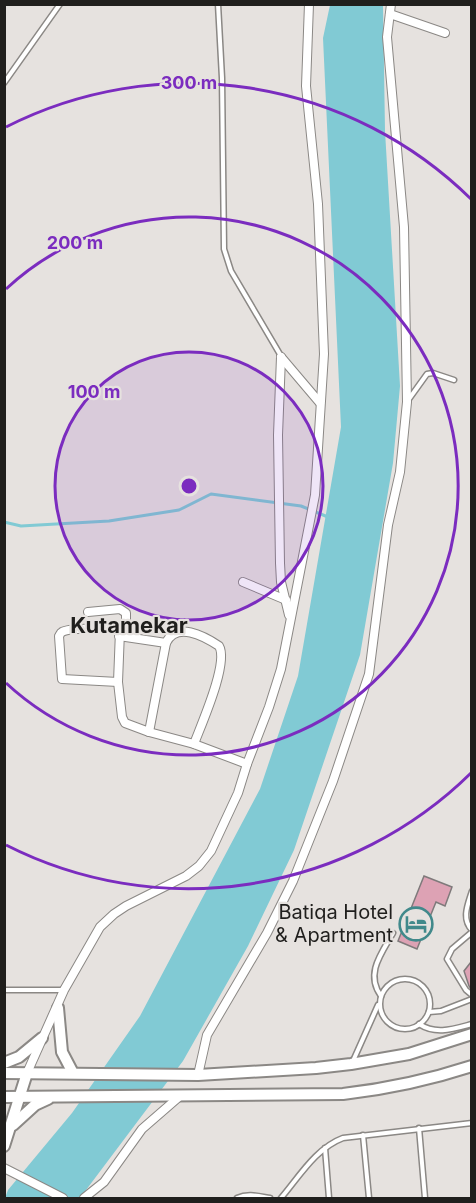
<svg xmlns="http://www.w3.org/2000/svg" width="476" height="1203" font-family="Inter,sans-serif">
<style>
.water{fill:#81cad4}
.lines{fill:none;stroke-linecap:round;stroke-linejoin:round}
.stream{stroke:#81cad4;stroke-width:3}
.building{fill:#dda2b4;stroke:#7f7a7b;stroke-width:1.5}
.service-casing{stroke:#8b8885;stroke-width:7}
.minor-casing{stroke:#8b8885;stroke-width:10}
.tertiary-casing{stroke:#8b8885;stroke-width:14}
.service{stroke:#fff;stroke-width:4}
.minor{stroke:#fff;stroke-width:8}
.tertiary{stroke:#fff;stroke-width:10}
.ring{fill:none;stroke:#7b2cbf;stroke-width:3}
.labels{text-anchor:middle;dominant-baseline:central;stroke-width:4.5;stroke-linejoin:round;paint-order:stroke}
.poi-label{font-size:20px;fill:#201f1d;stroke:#e6e2df;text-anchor:end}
.quarter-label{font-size:22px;font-weight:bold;fill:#201f1d;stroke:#e6e2df}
.centre{fill:#7b2cbf;stroke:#e6e2df;stroke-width:3}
.ring-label{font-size:18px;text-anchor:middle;font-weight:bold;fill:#7b2cbf;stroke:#e6e2df;stroke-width:4.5;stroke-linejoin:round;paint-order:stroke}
</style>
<rect width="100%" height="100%" fill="#e6e2df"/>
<path class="water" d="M 330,5 L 383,5 L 385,131 L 400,386 L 393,463 L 360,655 L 294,850 L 248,946 L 183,1061 L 80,1198 L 5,1198 L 8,1190 L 72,1113 L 140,1016 L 260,789 L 298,676 L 341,427 L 323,38 Z"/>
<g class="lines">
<path class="stream" d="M 4,522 L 21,526 L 109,521 L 179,510 L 211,494 L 301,506 L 328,517"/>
</g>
<g class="building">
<path d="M 424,876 L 452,887 L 445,906 L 436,902 L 417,949 L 398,941 Z"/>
<path d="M 471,962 L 471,989 L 469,986 L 464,971 Z"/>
</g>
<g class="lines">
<g class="service-casing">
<g id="service">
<path d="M 218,4 L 222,78 L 224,249 L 231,271 L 281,356"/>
<path d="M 4,83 L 60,4"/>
<path d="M 409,399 L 427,374 L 433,373 L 454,380"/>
<path d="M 472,891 C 468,904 461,919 472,930"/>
<path d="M 472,932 L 452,949 L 447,959 L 466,990 L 472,995"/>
<circle cx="405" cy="1004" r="25"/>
<path d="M 4,990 L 64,990"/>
<path d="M 381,996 C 365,974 381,954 393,933"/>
<path d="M 429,1012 L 441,1011 L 472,999"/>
<path d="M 419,1024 C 436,1035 453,1029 472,1024"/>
<path d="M 353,1061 L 378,1005"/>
<path d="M 419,1128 L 425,1198"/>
<path d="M 363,1135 L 369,1198"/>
<path d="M 325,1148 L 329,1198"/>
<path d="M 237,1198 C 248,1193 258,1196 270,1198"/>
<path d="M 281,1198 C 299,1177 316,1148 343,1138 L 472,1123"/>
</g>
</g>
<g class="minor-casing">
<g id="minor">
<path d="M 390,14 L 445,33"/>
<path d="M 281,357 L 278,435 L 280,563 L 281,582 L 289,615"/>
<path d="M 281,357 L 320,403"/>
<path d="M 243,582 L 286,600"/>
<path d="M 88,612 L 120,609 L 126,613 L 126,624 L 120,631 L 118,682 L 122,717 L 125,723 L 149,732 L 194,744 L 247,764"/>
<path d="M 119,636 L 166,643"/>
<path d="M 118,682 L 62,679 L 59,636 C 60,635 60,633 62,632 C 68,628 114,627 120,631"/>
<path d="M 149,732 L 166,643 C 176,621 204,636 219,646 C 229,663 201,725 194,744"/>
<path d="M 27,1073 L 64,990 L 100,927 L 114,914 L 126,906 L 186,876 L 199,866 L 211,851 L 238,793 L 247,764 L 269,707 L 281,669 L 315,495 L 324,354 L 318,204 L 306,86 L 309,4"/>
<path d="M 198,1075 L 207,1035 L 267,933 L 293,881 L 333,781 L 369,674 L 388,525 L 400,472 L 407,402 L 404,227 L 387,37 L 391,4"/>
<path d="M 4,1168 L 63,1198"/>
<path d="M 84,1198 L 104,1182 L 142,1129 L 180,1096"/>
</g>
</g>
<g class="tertiary-casing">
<g id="tertiary">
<path d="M 58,1008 L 62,1052 L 73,1073"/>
<path d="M 4,1063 L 19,1057 L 42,1038"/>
<path d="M 4,1073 L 198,1075 L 316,1068 L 351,1064 L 409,1054 L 472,1034"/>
<path d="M 4,1097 L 343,1094 C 387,1089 429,1080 472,1066"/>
<path d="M 13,1125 L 35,1105 L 48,1099"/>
<path d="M 4,1146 L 27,1073"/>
</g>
</g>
<use href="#service" class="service"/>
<use href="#minor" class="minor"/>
<use href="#tertiary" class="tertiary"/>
</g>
<circle cx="189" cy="486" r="134" fill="#7b2cbf" fill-opacity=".12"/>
<g class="ring">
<circle cx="189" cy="486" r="134"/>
<path d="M6 289A269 269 0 1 1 6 683"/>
<path d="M471 773A403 403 0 0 1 6 845M6 127A403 403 0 0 1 471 199"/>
</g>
<defs>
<g id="hotel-ring" transform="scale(1.725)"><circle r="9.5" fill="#e6e2df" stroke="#41898b" stroke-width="1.5"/><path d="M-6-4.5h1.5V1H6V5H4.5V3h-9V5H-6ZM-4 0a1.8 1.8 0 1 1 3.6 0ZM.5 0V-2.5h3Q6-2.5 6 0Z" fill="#41898b"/></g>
</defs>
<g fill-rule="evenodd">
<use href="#hotel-ring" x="416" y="924"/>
</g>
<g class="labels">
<g class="poi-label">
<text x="393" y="912">Batiqa Hotel<tspan x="393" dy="23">&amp; Apartment</tspan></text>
</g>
<g class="quarter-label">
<text x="129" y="625">Kutamekar</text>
</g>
</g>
<circle cx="189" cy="486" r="9" class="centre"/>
<g class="ring-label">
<text x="189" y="89">300 m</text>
<text x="75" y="249">200 m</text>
<text x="94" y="398">100 m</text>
</g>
<rect width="476" height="1203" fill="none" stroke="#201f1d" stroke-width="12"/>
</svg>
